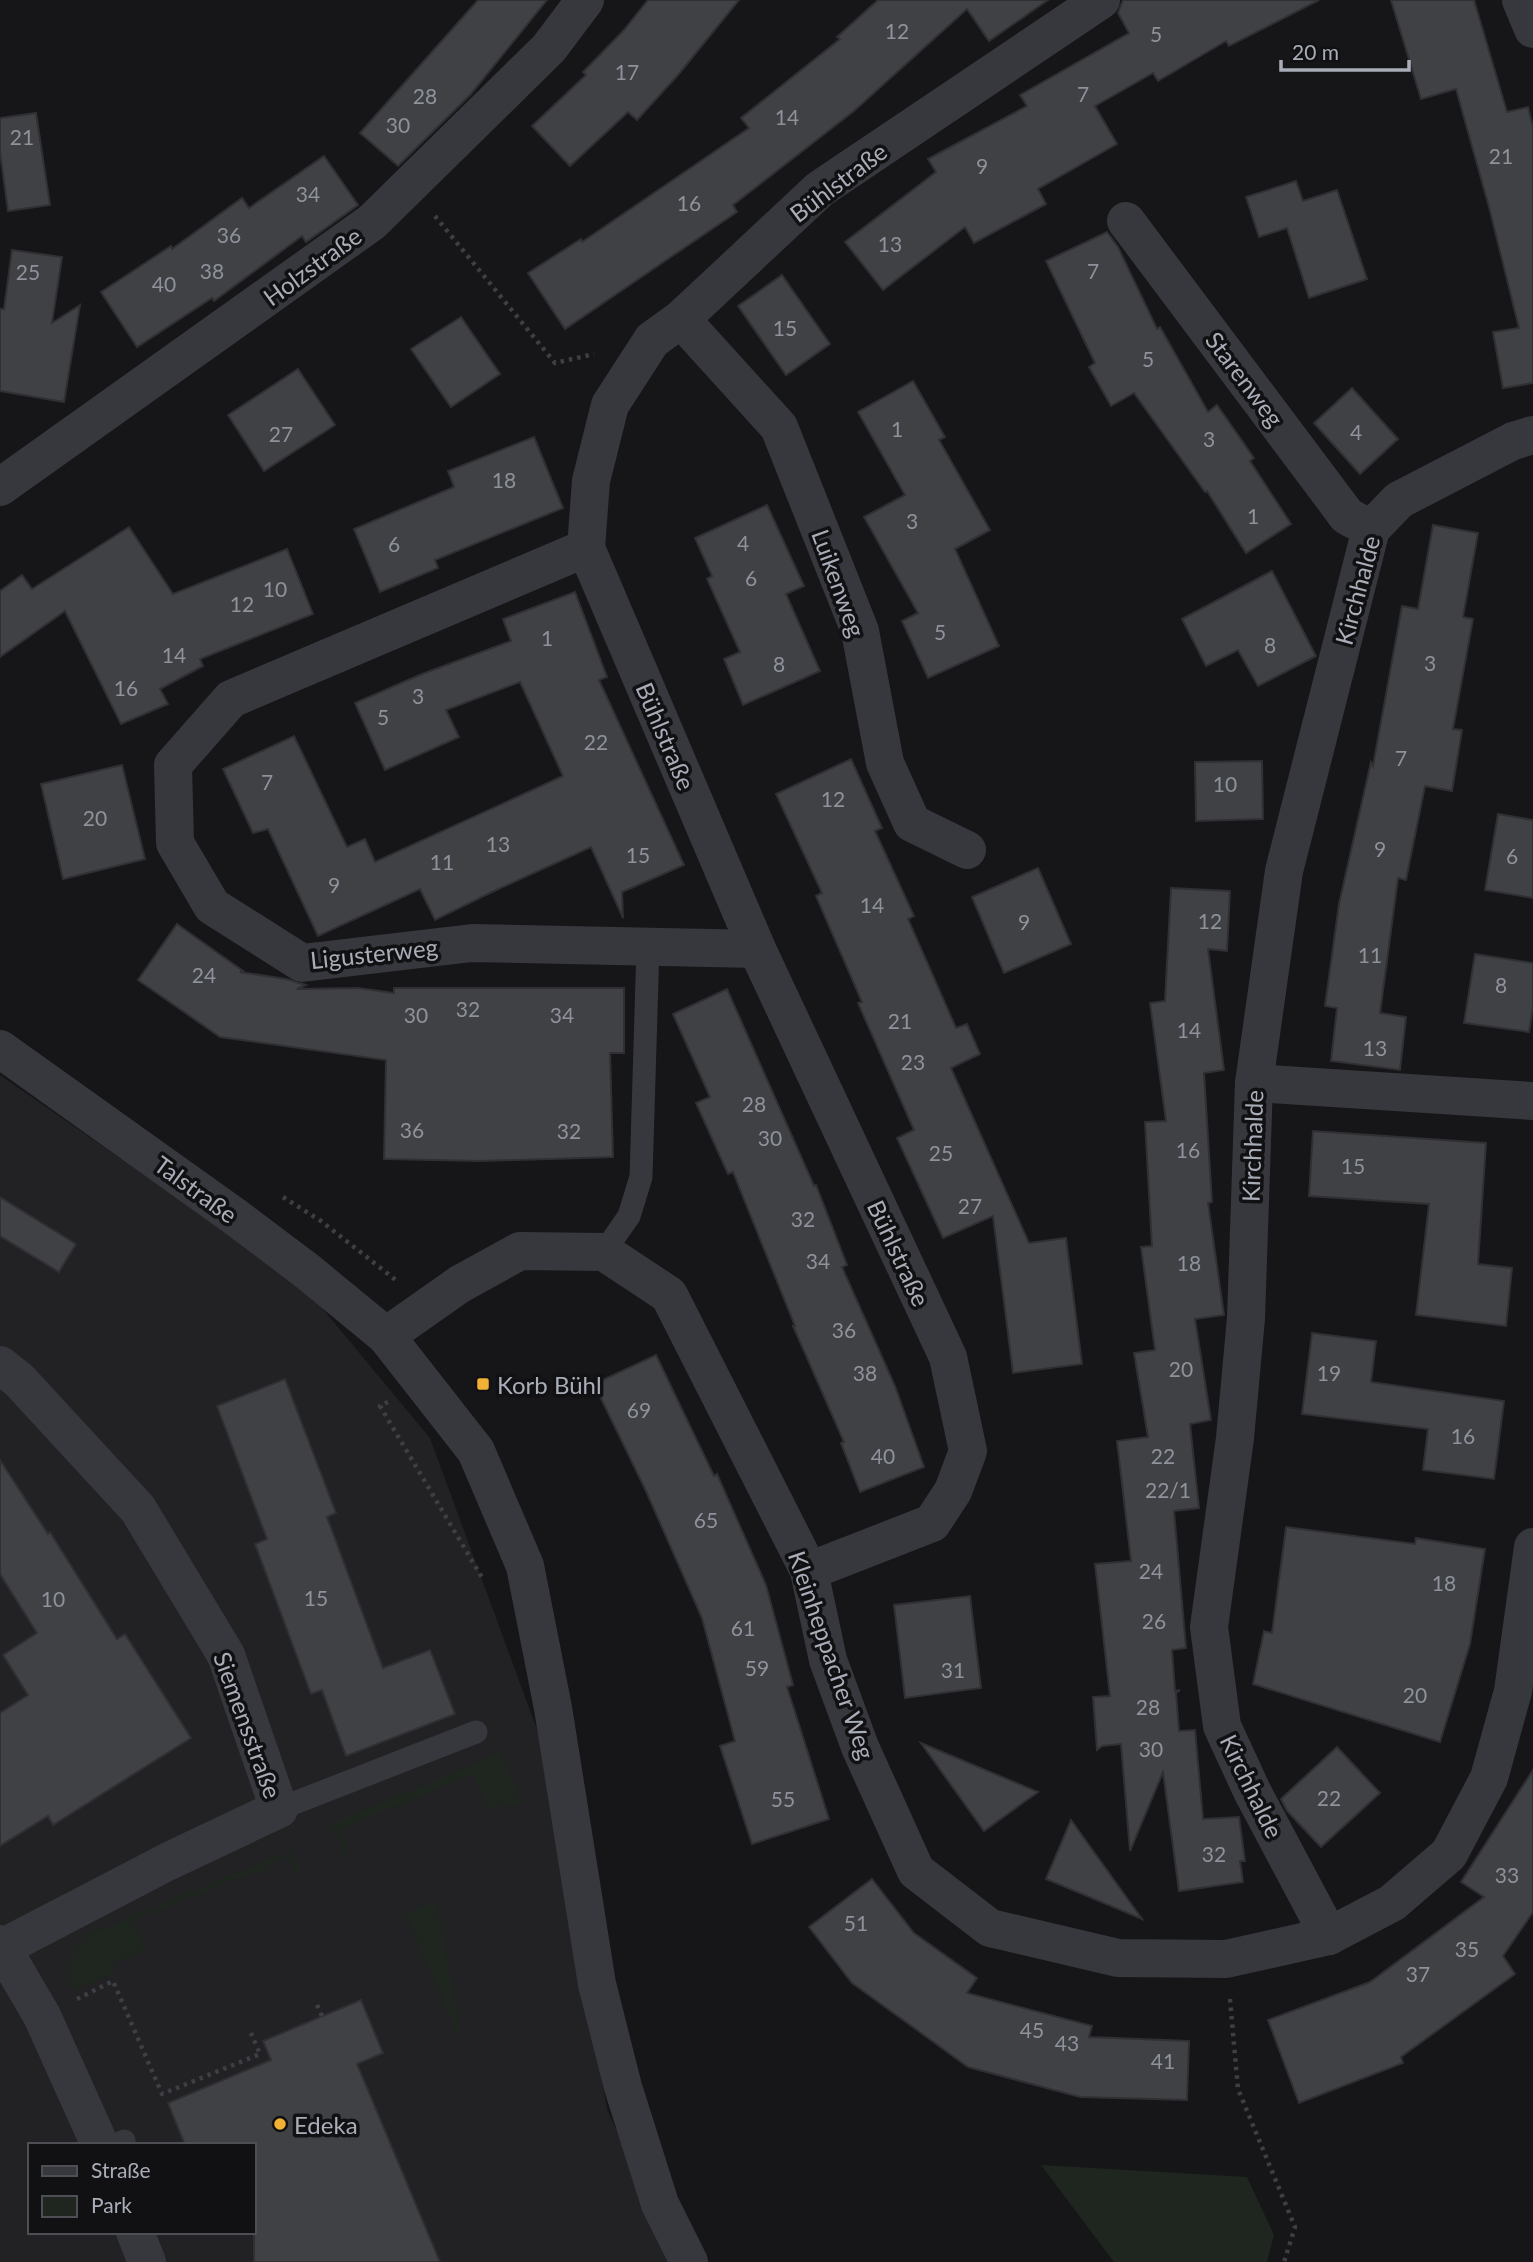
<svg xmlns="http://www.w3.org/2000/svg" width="1533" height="2262" font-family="Lato,sans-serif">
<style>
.built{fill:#222225;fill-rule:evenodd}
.green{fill:#1e261f}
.building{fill:#404145;stroke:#303034;stroke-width:2}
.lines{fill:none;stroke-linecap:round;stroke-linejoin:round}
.path{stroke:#3d3f44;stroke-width:4.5;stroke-dasharray:3.5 5;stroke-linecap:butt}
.service{stroke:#37383d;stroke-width:23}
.minor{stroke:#37383d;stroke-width:38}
.tertiary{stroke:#37383d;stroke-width:38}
.poi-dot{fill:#f2b134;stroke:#111113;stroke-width:2.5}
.labels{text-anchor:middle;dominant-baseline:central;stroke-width:7;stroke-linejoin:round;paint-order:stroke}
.number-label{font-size:21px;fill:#8e929b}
.street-label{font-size:24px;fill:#a8adb8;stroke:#111113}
.poi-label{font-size:24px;fill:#a8adb8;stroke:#111113;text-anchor:start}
</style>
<rect width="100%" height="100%" fill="#161618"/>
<path class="built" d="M 0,1075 L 303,1285 L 430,1438 L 539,1735 L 607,2109 L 674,2262 L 0,2262 ZM 30,2145 L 254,2145 L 254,2232 L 30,2232 Z"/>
<g class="green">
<path d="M 500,1753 L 522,1803 L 489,1809 L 473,1774 L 339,1830 L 351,1860 L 347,1859 L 331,1824 Z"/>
<path d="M 291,1851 L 302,1873 L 297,1876 L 288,1857 L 265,1867 L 266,1872 L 257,1875 L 255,1871 L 134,1920 L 145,1950 L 112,1964 L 115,1973 L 75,1989 C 65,1963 70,1951 91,1933 Z"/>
<path d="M 436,1900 L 463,2045 L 405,1913 Z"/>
<path d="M 1041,2165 L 1247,2177 L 1274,2235 L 1267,2262 L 1114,2262 Z"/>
</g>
<g class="building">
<path d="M 478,0 L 547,0 L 471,94 L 398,166 L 360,133 Z"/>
<path d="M 648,0 L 739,0 L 678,75 L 637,120 L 628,112 L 570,166 L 532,126 L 586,75 L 583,72 L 624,30 Z"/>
<path d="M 878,0 L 1048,0 L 989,41 L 967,9 L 854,111 L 733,205 L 737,212 L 565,329 L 528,273 L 581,239 L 582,242 L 749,128 L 741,118 L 840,39 L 837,37 Z"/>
<path d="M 1123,0 L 1319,0 L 1229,46 L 1226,41 L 1158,81 L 1153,73 L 1095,106 L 1117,144 L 1038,189 L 1046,204 L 974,243 L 965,227 L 883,290 L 845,242 L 936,172 L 928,159 L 1027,106 L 1020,95 L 1129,33 L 1118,13 Z"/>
<path d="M 1391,0 L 1474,0 L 1507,112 L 1528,107 L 1533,127 L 1533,383 L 1503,388 L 1493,332 L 1519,328 L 1489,207 L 1456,89 L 1421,99 Z"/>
<path d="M 36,113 L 50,205 L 8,211 L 0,152 L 0,118 Z"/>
<path d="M 324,156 L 358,205 L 306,242 L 302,236 L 214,301 L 212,298 L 137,347 L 101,292 L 171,246 L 172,249 L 242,198 L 249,208 Z"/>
<path d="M 1296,181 L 1303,201 L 1337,190 L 1367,279 L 1309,298 L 1287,228 L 1259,237 L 1246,197 Z"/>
<path d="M 1107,232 L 1118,247 L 1157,329 L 1160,327 L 1208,412 L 1217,405 L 1254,458 L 1250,461 L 1291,524 L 1246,553 L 1207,491 L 1205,492 L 1134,393 L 1111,406 L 1089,367 L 1095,363 L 1046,261 Z"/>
<path d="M 12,250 L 62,257 L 52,323 L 80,305 L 64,402 L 0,391 L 0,309 L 4,309 Z"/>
<path d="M 782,275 L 830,344 L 786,375 L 738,306 Z"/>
<path d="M 461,317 L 500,374 L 451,407 L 411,349 Z"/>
<path d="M 298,369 L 335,425 L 264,471 L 228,415 Z"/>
<path d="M 913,381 L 945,437 L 939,440 L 990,530 L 955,549 L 999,646 L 928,678 L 902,621 L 918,613 L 864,517 L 905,495 L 858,412 Z"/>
<path d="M 1352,388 L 1398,439 L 1360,474 L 1314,423 Z"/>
<path d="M 534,437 L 563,508 L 435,560 L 438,568 L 380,592 L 354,529 L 454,487 L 448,471 Z"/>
<path d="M 767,505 L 804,586 L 786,594 L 820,671 L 743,705 L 724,659 L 740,652 L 707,579 L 712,576 L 695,538 Z"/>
<path d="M 1433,525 L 1478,533 L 1463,617 L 1473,619 L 1453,729 L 1462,730 L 1452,791 L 1425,786 L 1406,880 L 1398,878 L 1380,1013 L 1406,1017 L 1400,1070 L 1331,1061 L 1337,1008 L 1325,1006 L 1339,904 L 1371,762 L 1373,766 L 1402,606 L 1418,609 Z"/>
<path d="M 129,527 L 173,594 L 287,549 L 313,614 L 200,659 L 203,666 L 160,689 L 168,704 L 121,724 L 65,611 L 0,657 L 0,591 L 22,575 L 32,589 Z"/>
<path d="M 1272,571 L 1316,656 L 1258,686 L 1238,650 L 1206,666 L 1182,619 Z"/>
<path d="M 575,592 L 607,677 L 599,680 L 684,865 L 622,892 L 623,918 L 591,847 L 494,891 L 435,920 L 420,889 L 318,936 L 268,829 L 253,833 L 223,769 L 294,736 L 347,847 L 365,839 L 375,862 L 563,776 L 520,682 L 446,710 L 459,737 L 385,770 L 355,703 L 422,674 L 511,641 L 503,619 Z"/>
<path d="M 851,759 L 882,828 L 875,831 L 914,916 L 908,919 L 956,1028 L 967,1024 L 980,1054 L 951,1068 L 966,1102 L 1029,1243 L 1066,1238 L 1082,1364 L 1013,1373 L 993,1216 L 943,1238 L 897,1138 L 914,1130 L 858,1003 L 862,1002 L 816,896 L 822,893 L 776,794 Z"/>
<path d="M 1262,761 L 1263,819 L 1196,821 L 1195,762 Z"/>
<path d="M 122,765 L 145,859 L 63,879 L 41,784 Z"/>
<path d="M 1498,814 L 1533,820 L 1533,898 L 1485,890 Z"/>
<path d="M 1038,868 L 1071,944 L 1004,973 L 972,897 Z"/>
<path d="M 1171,888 L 1230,891 L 1227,951 L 1208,949 L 1224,1070 L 1204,1073 L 1212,1202 L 1208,1203 L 1224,1315 L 1195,1319 L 1211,1420 L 1190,1424 L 1199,1508 L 1174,1511 L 1186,1648 L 1172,1650 L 1175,1691 L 1180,1690 L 1176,1693 L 1179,1731 L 1195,1730 L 1203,1819 L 1239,1817 L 1245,1861 L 1240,1861 L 1243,1882 L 1179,1891 L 1163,1772 L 1130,1851 L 1121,1744 L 1102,1746 L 1097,1750 L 1093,1697 L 1110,1696 L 1095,1564 L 1131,1561 L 1117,1441 L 1148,1437 L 1134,1353 L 1155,1350 L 1141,1247 L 1152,1246 L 1145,1122 L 1166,1121 L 1150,1003 L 1165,1001 Z"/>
<path d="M 177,924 L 243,971 L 240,972 L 286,979 L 306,985 L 297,989 L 358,988 L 394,993 L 394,988 L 624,988 L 624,1053 L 610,1053 L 613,1157 L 480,1161 L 384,1159 L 386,1060 L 220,1037 L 138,980 Z"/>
<path d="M 1475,954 L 1533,963 L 1533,1006 L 1529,1032 L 1464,1023 Z"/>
<path d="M 727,989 L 814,1186 L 816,1185 L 847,1265 L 842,1267 L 895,1386 L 924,1467 L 860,1492 L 841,1443 L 844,1442 L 793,1326 L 795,1326 L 733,1172 L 728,1174 L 696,1103 L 710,1097 L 673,1014 Z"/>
<path d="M 1313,1131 L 1486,1143 L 1478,1264 L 1512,1268 L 1506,1326 L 1416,1315 L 1429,1204 L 1309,1196 Z"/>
<path d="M 0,1197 L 76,1244 L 59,1272 L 0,1236 Z"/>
<path d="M 1312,1333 L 1376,1341 L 1371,1382 L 1504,1401 L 1494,1479 L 1423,1470 L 1428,1429 L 1302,1414 Z"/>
<path d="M 656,1355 L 714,1476 L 717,1474 L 766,1585 L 793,1685 L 787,1687 L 829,1819 L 752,1844 L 720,1746 L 735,1741 L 702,1618 L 646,1491 L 594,1384 Z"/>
<path d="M 285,1379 L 336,1513 L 327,1517 L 383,1668 L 430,1650 L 455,1714 L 346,1756 L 322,1690 L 311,1694 L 255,1544 L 267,1539 L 217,1406 Z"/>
<path d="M 0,1460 L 48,1534 L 50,1532 L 117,1639 L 125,1634 L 191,1738 L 53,1825 L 48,1816 L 0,1846 L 0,1713 L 28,1695 L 3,1655 L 37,1633 L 0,1574 Z"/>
<path d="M 1286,1527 L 1415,1544 L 1416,1538 L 1485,1549 L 1470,1644 L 1440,1742 L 1253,1684 L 1264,1631 L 1272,1633 Z"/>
<path d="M 970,1596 L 981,1688 L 905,1698 L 894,1605 Z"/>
<path d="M 921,1743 L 1038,1792 L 984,1831 Z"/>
<path d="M 1337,1747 L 1380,1793 L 1321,1847 L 1287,1811 L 1281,1799 Z"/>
<path d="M 1533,1770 L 1533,1912 L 1503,1956 L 1515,1974 L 1401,2057 L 1403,2063 L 1299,2103 L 1268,2020 L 1370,1982 L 1484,1897 L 1461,1882 Z"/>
<path d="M 1071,1820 L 1142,1919 L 1046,1879 Z"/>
<path d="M 872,1879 L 914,1933 L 977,1978 L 967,1993 L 1092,2026 L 1089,2037 L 1189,2041 L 1187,2100 L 1080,2097 L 968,2067 L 852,1983 L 809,1927 Z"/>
<path d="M 361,2000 L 383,2053 L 357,2064 L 440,2262 L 254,2262 L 254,2145 L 185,2145 L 168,2103 L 271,2060 L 263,2041 Z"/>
</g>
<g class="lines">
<g class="path">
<path d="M 435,216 L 555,363 L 594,354"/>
<path d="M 283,1197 L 321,1221 L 397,1281"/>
<path d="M 388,1402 L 380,1406 L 484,1581"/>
<path d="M 77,1999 L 113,1981 L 162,2094 L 260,2054 L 251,2033"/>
<path d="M 1230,1999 L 1238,2089 L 1295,2227 L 1284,2262"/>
<path d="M 317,2005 L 322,2016"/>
</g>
<g class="service">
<path d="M 604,1252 L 629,1216 L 641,1177 L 648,947"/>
<path d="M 279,1809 L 476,1732"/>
<path d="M 116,2145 L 124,2141"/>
</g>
<g class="minor">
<path d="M 1521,0 L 1533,29"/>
<path d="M 1126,221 L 1347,516 L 1371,529"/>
<path d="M 681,319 L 779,427 L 860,631 L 885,763 L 912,823 L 967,850"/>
<path d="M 0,487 L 372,222 L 549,48 L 585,0"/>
<path d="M 586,548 L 231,699 L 173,765 L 175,843 L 212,906 L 302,963 L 472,943 L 757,949"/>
<path d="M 1254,1083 L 1533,1101"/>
<path d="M 386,1336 L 460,1284 L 520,1251 L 604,1252 L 669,1295 L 809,1571 L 828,1660 L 860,1747 L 916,1871 L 990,1928 L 1118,1958 L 1226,1959 L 1329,1936 L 1392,1903 L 1449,1854 L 1489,1778 L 1513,1691 L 1533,1547"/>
<path d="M 0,1365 L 19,1380 L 138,1509 L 226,1655 L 279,1809 L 169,1861 L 0,1949"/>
<path d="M 809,1571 L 932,1523 L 953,1491 L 968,1451 L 948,1357 L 757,949 L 586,548 L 591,481 L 610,405 L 652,340 L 681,319 L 820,189 L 1101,0"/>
<path d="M 1329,1936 L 1252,1791 L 1222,1726 L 1209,1627 L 1235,1438 L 1246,1318 L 1254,1083 L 1284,871 L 1371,529 L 1399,500 L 1513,441 L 1533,435"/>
<path d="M 0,1944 L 42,2016 L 100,2145"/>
<path d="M 135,2232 L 147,2262"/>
</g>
<path class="tertiary" d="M 0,1049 L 234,1216 L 307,1271 L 386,1336 L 476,1451 L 525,1566 L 553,1708 L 597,1984 L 623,2087 L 660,2204 L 689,2262"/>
</g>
<g class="poi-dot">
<rect x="476" y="1377" width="14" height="14" rx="3.5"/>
<circle cx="280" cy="2124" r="7"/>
</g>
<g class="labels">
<g class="number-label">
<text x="897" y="30">12</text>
<text x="1156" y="33">5</text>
<text x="627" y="71">17</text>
<text x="1083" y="93">7</text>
<text x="425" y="95">28</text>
<text x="787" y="116">14</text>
<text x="398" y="124">30</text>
<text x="22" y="136">21</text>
<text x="1501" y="155">21</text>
<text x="982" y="165">9</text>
<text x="308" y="193">34</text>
<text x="689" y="202">16</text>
<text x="229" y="234">36</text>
<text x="890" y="243">13</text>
<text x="212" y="270">38</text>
<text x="1093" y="270">7</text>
<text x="28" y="271">25</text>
<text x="164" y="283">40</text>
<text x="785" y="327">15</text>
<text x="1148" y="358">5</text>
<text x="897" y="428">1</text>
<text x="1356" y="431">4</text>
<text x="281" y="433">27</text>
<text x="1209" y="438">3</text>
<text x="504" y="479">18</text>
<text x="1253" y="515">1</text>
<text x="912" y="520">3</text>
<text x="743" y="542">4</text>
<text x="394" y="543">6</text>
<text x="751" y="577">6</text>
<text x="275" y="588">10</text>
<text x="242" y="603">12</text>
<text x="940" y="631">5</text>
<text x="547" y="637">1</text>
<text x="1270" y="644">8</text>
<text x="174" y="654">14</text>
<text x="1430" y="662">3</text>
<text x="779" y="663">8</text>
<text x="126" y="687">16</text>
<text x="418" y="695">3</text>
<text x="383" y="716">5</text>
<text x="596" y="741">22</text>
<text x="1401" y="757">7</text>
<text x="267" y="781">7</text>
<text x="1225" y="783">10</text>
<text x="833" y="798">12</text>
<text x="95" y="817">20</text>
<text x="498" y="843">13</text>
<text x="1380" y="848">9</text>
<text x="638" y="854">15</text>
<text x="1512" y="855">6</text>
<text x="442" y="861">11</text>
<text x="334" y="884">9</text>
<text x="872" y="904">14</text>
<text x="1210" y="920">12</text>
<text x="1024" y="921">9</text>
<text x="1370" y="954">11</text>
<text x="204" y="974">24</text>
<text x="1501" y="984">8</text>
<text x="468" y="1008">32</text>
<text x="416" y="1014">30</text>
<text x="562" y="1014">34</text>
<text x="900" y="1020">21</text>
<text x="1189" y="1029">14</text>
<text x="1375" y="1047">13</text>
<text x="913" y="1061">23</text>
<text x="754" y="1103">28</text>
<text x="412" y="1129">36</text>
<text x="569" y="1130">32</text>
<text x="770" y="1137">30</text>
<text x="1188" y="1149">16</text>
<text x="941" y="1152">25</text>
<text x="1353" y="1165">15</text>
<text x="970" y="1205">27</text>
<text x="803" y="1218">32</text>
<text x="818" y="1260">34</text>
<text x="1189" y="1262">18</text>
<text x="844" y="1329">36</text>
<text x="1181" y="1368">20</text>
<text x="865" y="1372">38</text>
<text x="1329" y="1372">19</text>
<text x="639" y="1409">69</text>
<text x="1463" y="1435">16</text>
<text x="883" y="1455">40</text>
<text x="1163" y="1455">22</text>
<text x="1168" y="1489">22/1</text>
<text x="706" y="1519">65</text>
<text x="1151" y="1570">24</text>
<text x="1444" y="1582">18</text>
<text x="316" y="1597">15</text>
<text x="53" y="1598">10</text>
<text x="1154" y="1620">26</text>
<text x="743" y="1627">61</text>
<text x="757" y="1667">59</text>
<text x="953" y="1669">31</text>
<text x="1415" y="1694">20</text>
<text x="1148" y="1706">28</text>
<text x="1151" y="1748">30</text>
<text x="1329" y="1797">22</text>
<text x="783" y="1798">55</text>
<text x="1214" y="1853">32</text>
<text x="1507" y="1874">33</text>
<text x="856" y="1922">51</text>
<text x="1467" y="1948">35</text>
<text x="1418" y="1973">37</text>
<text x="1032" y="2029">45</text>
<text x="1067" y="2042">43</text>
<text x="1163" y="2060">41</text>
</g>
<g class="street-label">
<text transform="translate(838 182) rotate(-37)">Bühlstraße</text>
<text transform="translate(312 266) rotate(-36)">Holzstraße</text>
<text transform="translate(1245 379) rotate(53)">Starenweg</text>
<text transform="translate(839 583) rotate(70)">Luikenweg</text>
<text transform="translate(1357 590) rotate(-75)">Kirchhalde</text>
<text transform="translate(666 736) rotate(67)">Bühlstraße</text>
<text transform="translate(374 953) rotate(-6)">Ligusterweg</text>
<text transform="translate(1252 1146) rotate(-88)">Kirchhalde</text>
<text transform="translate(196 1189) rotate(36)">Talstraße</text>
<text transform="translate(899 1253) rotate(65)">Bühlstraße</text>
<text transform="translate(832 1655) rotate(71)">Kleinheppacher Weg</text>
<text transform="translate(248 1725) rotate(70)">Siemensstraße</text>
<text transform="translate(1252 1786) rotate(64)">Kirchhalde</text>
</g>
<g class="poi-label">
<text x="497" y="1384">Korb Bühl</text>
<text x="294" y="2124">Edeka</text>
</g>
</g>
<rect x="28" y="2143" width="228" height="91" fill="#111113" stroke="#4d4f55" stroke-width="2"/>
<rect x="42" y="2166" width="35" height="10" fill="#37383d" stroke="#4d4f55" stroke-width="2"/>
<text x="91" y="2178" font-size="21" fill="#a8adb8">Straße</text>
<rect x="42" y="2196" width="35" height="21" fill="#1e261f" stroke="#4d4f55" stroke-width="2"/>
<text x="91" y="2213" font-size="21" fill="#a8adb8">Park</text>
<path d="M1281 60v10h128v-10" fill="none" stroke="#a8adb8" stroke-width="3.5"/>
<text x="1292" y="60" font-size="21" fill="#a8adb8" stroke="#111113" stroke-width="5" paint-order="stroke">20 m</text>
</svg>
